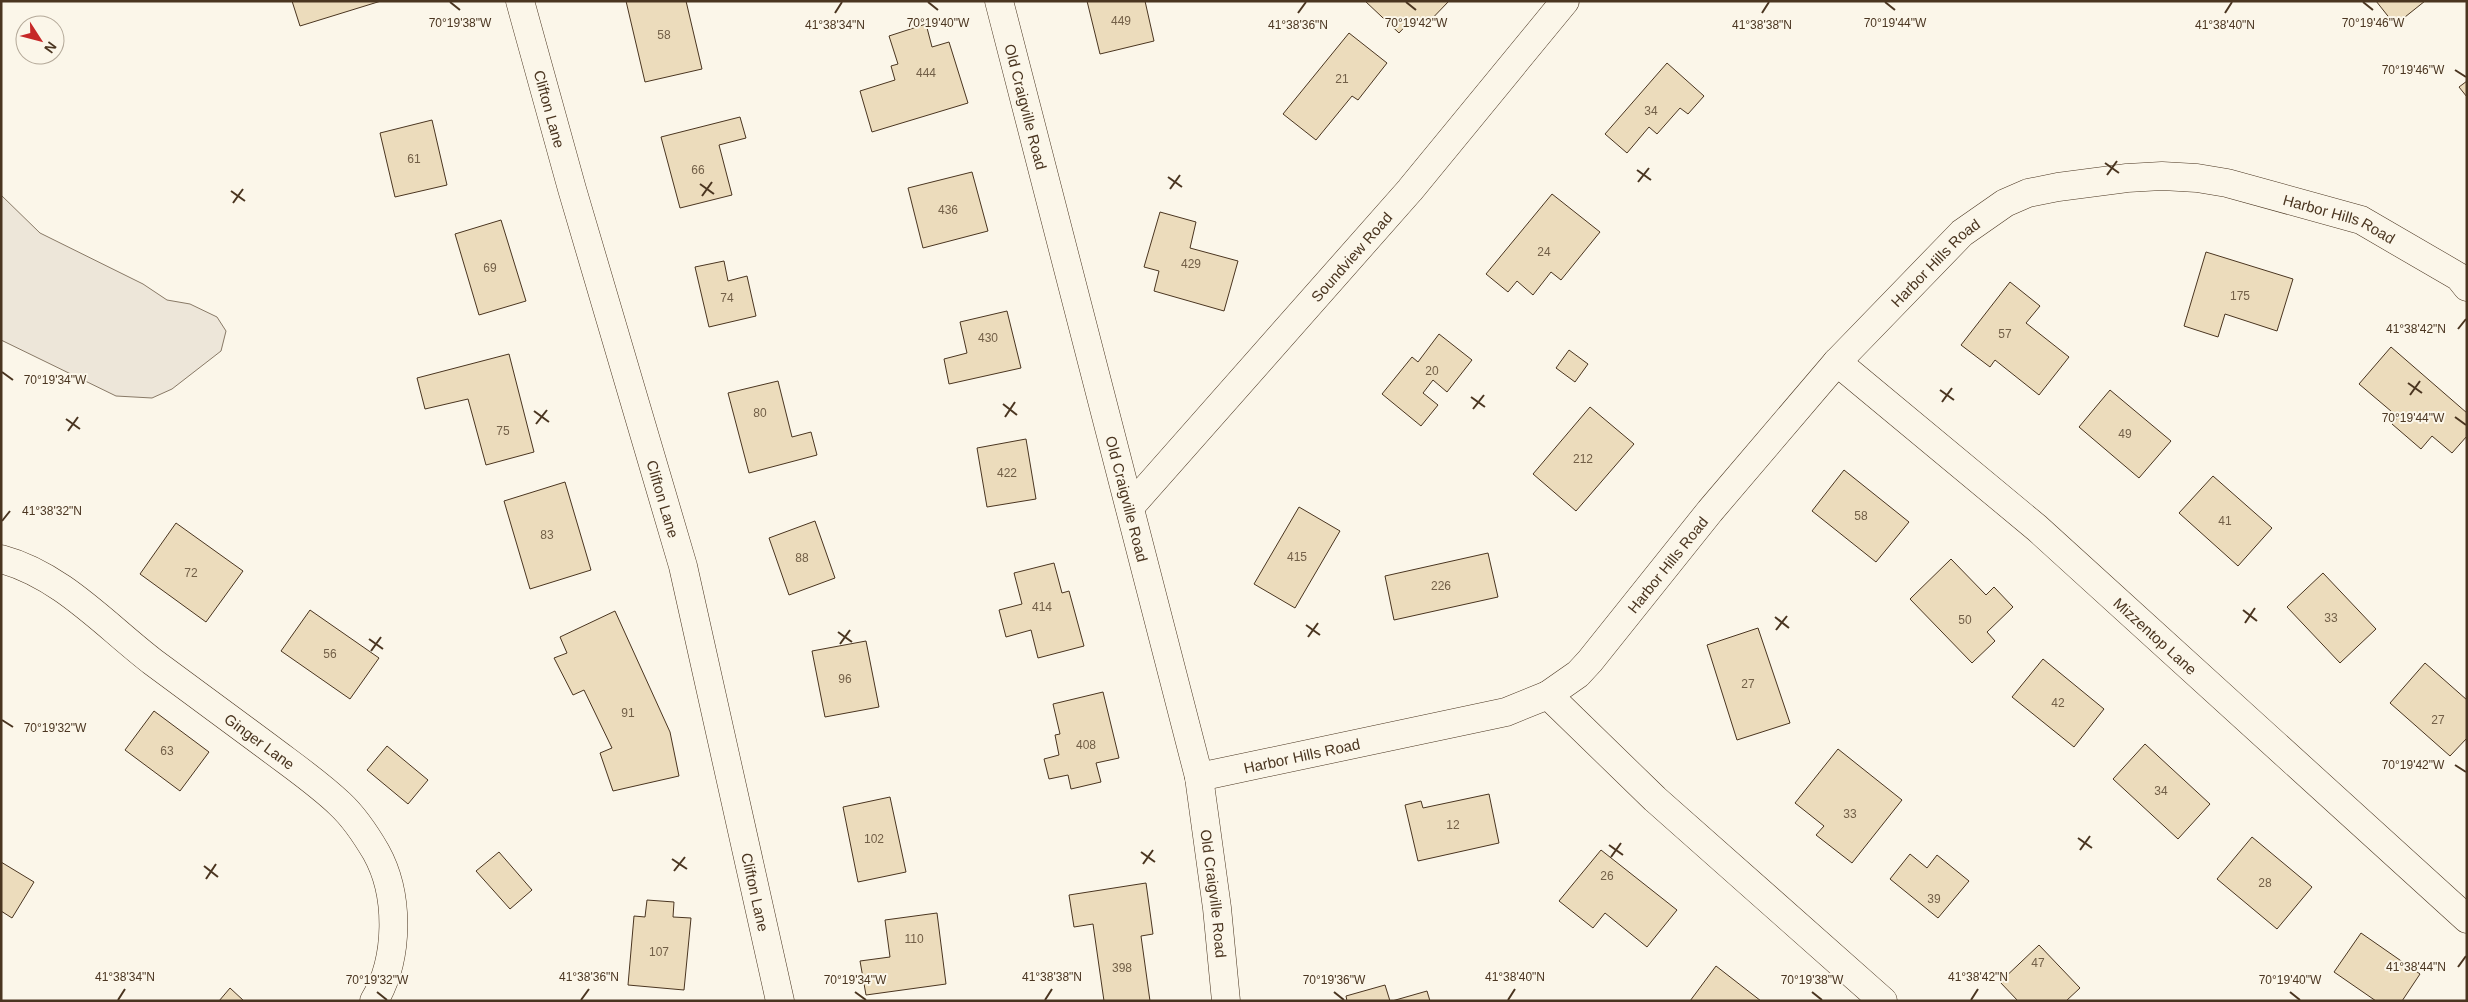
<svg xmlns="http://www.w3.org/2000/svg" width="2468" height="1002" font-family="Helvetica,sans-serif">
<style>
.green{fill:#ede6d9;stroke:#887966}
.building{fill:#ecdcbc;stroke:#4a3520}
.lines{fill:none;stroke-linecap:round;stroke-linejoin:round}
.street-casing{stroke:#4a3520;stroke-width:29}
.secondary-casing{stroke:#4a3520;stroke-width:29}
.street{stroke:#fbf6e9;stroke-width:28}
.secondary{stroke:#fbf6e9;stroke-width:28}
.ticks{fill:none;stroke:#4a3520;stroke-width:2}
.labels{text-anchor:middle;dominant-baseline:central;stroke-width:4;stroke-linejoin:round;paint-order:stroke}
.number-label{font-size:12px;fill:#725f47}
.street-label{font-size:15px;fill:#4a3520;stroke:#fbf6e9}
.ticks-label{font-size:12px;text-anchor:middle;fill:#4a3520;stroke:#fbf6e9;stroke-width:4;stroke-linejoin:round;paint-order:stroke}
</style>
<rect width="100%" height="100%" fill="#fbf6e9"/>
<path class="green" d="M 1,195 L 40,233 L 143,284 L 167,300 L 190,304 L 217,317 L 226,331 L 221,351 L 172,389 L 152,398 L 116,396 L 1,340 Z"/>
<g class="building">
<path d="M 292,1 L 381,1 L 300,26 Z"/>
<path d="M 626,1 L 686,1 L 702,69 L 645,82 Z"/>
<path d="M 1087,1 L 1145,1 L 1154,41 L 1100,54 Z"/>
<path d="M 1365,1 L 1449,1 L 1423,28 L 1413,18 L 1399,33 Z"/>
<path d="M 2376,1 L 2425,1 L 2395,25 Z"/>
<path d="M 926,24 L 932,47 L 949,42 L 968,103 L 872,132 L 860,91 L 895,80 L 891,66 L 898,64 L 889,36 Z"/>
<path d="M 1349,33 L 1387,63 L 1358,100 L 1352,96 L 1316,140 L 1283,114 Z"/>
<path d="M 1667,63 L 1704,96 L 1688,114 L 1680,108 L 1657,134 L 1649,127 L 1627,153 L 1605,134 Z"/>
<path d="M 2467,81 L 2467,97 L 2459,87 Z"/>
<path d="M 740,117 L 746,138 L 719,145 L 732,195 L 680,208 L 661,137 Z"/>
<path d="M 432,120 L 447,185 L 395,197 L 380,133 Z"/>
<path d="M 972,172 L 988,231 L 923,248 L 908,188 Z"/>
<path d="M 1552,194 L 1600,232 L 1561,280 L 1551,272 L 1533,295 L 1517,281 L 1508,292 L 1486,274 Z"/>
<path d="M 1160,212 L 1196,222 L 1190,248 L 1238,261 L 1224,311 L 1154,291 L 1159,271 L 1144,267 Z"/>
<path d="M 501,220 L 526,301 L 479,315 L 455,234 Z"/>
<path d="M 2206,252 L 2293,279 L 2277,331 L 2225,314 L 2218,337 L 2184,326 Z"/>
<path d="M 724,261 L 728,281 L 747,276 L 756,316 L 709,327 L 695,267 Z"/>
<path d="M 2010,282 L 2040,306 L 2026,323 L 2069,357 L 2039,395 L 1995,360 L 1990,367 L 1961,345 Z"/>
<path d="M 1007,311 L 1021,368 L 949,384 L 944,359 L 967,353 L 960,322 Z"/>
<path d="M 1439,334 L 1472,360 L 1447,392 L 1433,380 L 1423,393 L 1438,405 L 1421,426 L 1382,394 L 1412,357 L 1418,362 Z"/>
<path d="M 2391,347 L 2467,413 L 2467,436 L 2452,453 L 2432,436 L 2421,449 L 2392,424 L 2398,417 L 2359,384 Z"/>
<path d="M 1569,350 L 1588,364 L 1575,382 L 1556,368 Z"/>
<path d="M 509,354 L 534,452 L 486,465 L 468,399 L 425,409 L 417,378 Z"/>
<path d="M 778,381 L 792,437 L 811,432 L 817,455 L 749,473 L 728,393 Z"/>
<path d="M 2110,390 L 2171,441 L 2139,478 L 2079,427 Z"/>
<path d="M 1590,407 L 1634,444 L 1576,511 L 1533,474 Z"/>
<path d="M 1026,439 L 1036,499 L 987,507 L 977,448 Z"/>
<path d="M 1844,470 L 1909,522 L 1876,562 L 1812,511 Z"/>
<path d="M 2213,476 L 2272,528 L 2238,566 L 2179,513 Z"/>
<path d="M 565,482 L 591,570 L 530,589 L 504,501 Z"/>
<path d="M 1299,507 L 1340,531 L 1295,608 L 1254,584 Z"/>
<path d="M 815,521 L 835,578 L 789,595 L 769,538 Z"/>
<path d="M 176,523 L 243,571 L 206,622 L 140,574 Z"/>
<path d="M 1488,553 L 1498,597 L 1394,620 L 1385,576 Z"/>
<path d="M 1951,559 L 1986,595 L 1994,587 L 2013,607 L 1987,632 L 1995,641 L 1972,663 L 1910,599 Z"/>
<path d="M 1054,563 L 1062,593 L 1069,591 L 1084,646 L 1038,658 L 1031,630 L 1006,637 L 999,610 L 1022,604 L 1014,573 Z"/>
<path d="M 2323,573 L 2376,629 L 2340,663 L 2287,607 Z"/>
<path d="M 310,610 L 379,658 L 350,699 L 281,651 Z"/>
<path d="M 615,611 L 670,732 L 679,776 L 613,791 L 600,753 L 612,748 L 584,690 L 573,695 L 554,658 L 567,653 L 560,637 Z"/>
<path d="M 1758,628 L 1790,723 L 1737,740 L 1707,645 Z"/>
<path d="M 866,641 L 879,707 L 825,717 L 812,651 Z"/>
<path d="M 2043,659 L 2104,709 L 2074,747 L 2012,697 Z"/>
<path d="M 2425,663 L 2467,700 L 2467,738 L 2450,756 L 2390,703 Z"/>
<path d="M 1103,692 L 1119,758 L 1096,763 L 1101,782 L 1071,789 L 1068,775 L 1049,779 L 1044,759 L 1059,755 L 1055,735 L 1060,734 L 1053,704 Z"/>
<path d="M 154,711 L 209,752 L 180,791 L 125,750 Z"/>
<path d="M 2145,744 L 2210,804 L 2178,839 L 2113,779 Z"/>
<path d="M 387,746 L 428,780 L 408,804 L 367,770 Z"/>
<path d="M 1838,749 L 1902,800 L 1852,863 L 1816,835 L 1824,826 L 1795,803 Z"/>
<path d="M 1489,794 L 1499,843 L 1418,861 L 1405,805 L 1421,801 L 1423,808 Z"/>
<path d="M 890,797 L 906,872 L 858,882 L 843,807 Z"/>
<path d="M 2252,837 L 2312,887 L 2277,929 L 2217,879 Z"/>
<path d="M 1601,850 L 1677,910 L 1647,947 L 1605,913 L 1593,928 L 1559,901 Z"/>
<path d="M 499,852 L 532,890 L 510,909 L 476,871 Z"/>
<path d="M 1910,854 L 1927,868 L 1937,855 L 1969,881 L 1938,918 L 1890,879 Z"/>
<path d="M 1,862 L 34,882 L 12,918 L 1,911 Z"/>
<path d="M 1146,883 L 1153,934 L 1141,936 L 1150,1001 L 1104,1001 L 1093,924 L 1074,927 L 1069,895 Z"/>
<path d="M 647,900 L 674,902 L 673,917 L 691,918 L 684,990 L 628,985 L 634,916 L 645,917 Z"/>
<path d="M 937,913 L 946,984 L 866,995 L 860,961 L 890,957 L 885,920 Z"/>
<path d="M 2361,933 L 2420,974 L 2402,1001 L 2376,1001 L 2334,972 Z"/>
<path d="M 2039,945 L 2080,988 L 2066,1001 L 2018,1001 L 2000,982 Z"/>
<path d="M 1716,966 L 1761,1001 L 1690,1001 Z"/>
<path d="M 1385,985 L 1390,1001 L 1347,1001 L 1346,996 Z"/>
<path d="M 230,988 L 244,1001 L 219,1001 Z"/>
<path d="M 1427,991 L 1430,1001 L 1392,1001 Z"/>
</g>
<g class="lines">
<g class="street-casing">
<g id="street">
<path id="s1" d="M 520,1 L 572,189 L 683,566 L 780,1001"/>
<path id="s2" d="M 1837,362 L 2037,528 L 2467,919"/>
<path id="s3" d="M 1130,507 L 1410,190 L 1565,1"/>
<path id="s4" d="M 1,559 C 61,575 105,625 153,662 C 192,691 230,719 268,747 C 293,766 318,783 340,804 C 354,817 366,835 376,852 C 400,895 399,959 374,1001"/>
<path id="s5" d="M 1548,695 L 1578,674 L 1590,661 L 1710,511 L 1837,362 L 1962,233 L 2005,203 L 2028,193 L 2058,187 L 2127,178 L 2162,176 L 2197,178 L 2227,183 L 2361,220 L 2459,277 L 2467,287"/>
<path id="s6" d="M 1199,777 L 1506,712 L 1548,695 L 1655,799 L 1883,1001"/>
</g>
</g>
<g class="secondary-casing">
<g id="secondary">
<path id="s7" d="M 999,1 L 1199,777 L 1217,908 L 1226,1001"/>
</g>
</g>
<use href="#street" class="street"/>
<use href="#secondary" class="secondary"/>
</g>
<path class="ticks" d="M 450,2 L 460,10M 928,2 L 938,10M 1406,2 L 1416,10M 1885,2 L 1895,10M 2363,2 L 2373,10M 835,13 L 842,2M 1298,13 L 1306,2M 1762,13 L 1769,2M 2225,13 L 2232,2M 2455,70 L 2466,77M 2105,163 L 2119,173M 1637,170 L 1651,180M 2107,175 L 2117,161M 1168,177 L 1182,187M 1638,182 L 1649,168M 700,184 L 714,194M 1170,189 L 1180,175M 231,191 L 245,201M 702,196 L 712,182M 233,203 L 243,189M 2458,329 L 2466,319M 2,372 L 13,380M 2408,383 L 2422,393M 1940,390 L 1954,400M 2410,395 L 2420,381M 1471,397 L 1485,407M 1942,402 L 1952,388M 1003,404 L 1017,415M 1473,409 L 1484,395M 534,411 L 549,422M 1005,417 L 1015,402M 2455,417 L 2466,425M 66,419 L 80,429M 536,424 L 547,410M 68,431 L 78,417M 2,521 L 10,511M 2243,610 L 2257,621M 1775,617 L 1789,628M 2245,623 L 2255,608M 1306,625 L 1320,635M 1776,630 L 1787,616M 838,632 L 852,642M 1308,637 L 1318,623M 369,639 L 383,649M 840,644 L 850,630M 371,651 L 381,637M 2,720 L 13,727M 2455,765 L 2466,772M 2078,838 L 2092,848M 1609,845 L 1623,855M 2080,850 L 2090,836M 1141,852 L 1155,862M 1611,857 L 1621,843M 672,859 L 687,869M 1143,864 L 1153,850M 204,866 L 218,877M 674,871 L 685,857M 206,879 L 216,864M 2458,967 L 2466,956M 377,992 L 387,1000M 855,992 L 866,1000M 1334,992 L 1344,1000M 1812,992 L 1822,1000M 2290,992 L 2300,1000M 118,1000 L 125,989M 581,1000 L 589,989M 1045,1000 L 1052,989M 1508,1000 L 1515,989M 1971,1000 L 1978,989"/>
<g class="labels">
<g class="number-label">
<text x="1121" y="21">449</text>
<text x="664" y="35">58</text>
<text x="926" y="73">444</text>
<text x="1342" y="79">21</text>
<text x="1651" y="111">34</text>
<text x="414" y="159">61</text>
<text x="698" y="170">66</text>
<text x="948" y="210">436</text>
<text x="1544" y="252">24</text>
<text x="1191" y="264">429</text>
<text x="490" y="268">69</text>
<text x="2240" y="296">175</text>
<text x="727" y="298">74</text>
<text x="2005" y="334">57</text>
<text x="988" y="338">430</text>
<text x="1432" y="371">20</text>
<text x="760" y="413">80</text>
<text x="503" y="431">75</text>
<text x="2125" y="434">49</text>
<text x="1583" y="459">212</text>
<text x="1007" y="473">422</text>
<text x="1861" y="516">58</text>
<text x="2225" y="521">41</text>
<text x="547" y="535">83</text>
<text x="1297" y="557">415</text>
<text x="802" y="558">88</text>
<text x="191" y="573">72</text>
<text x="1441" y="586">226</text>
<text x="1042" y="607">414</text>
<text x="2331" y="618">33</text>
<text x="1965" y="620">50</text>
<text x="330" y="654">56</text>
<text x="845" y="679">96</text>
<text x="1748" y="684">27</text>
<text x="2058" y="703">42</text>
<text x="628" y="713">91</text>
<text x="2438" y="720">27</text>
<text x="1086" y="745">408</text>
<text x="167" y="751">63</text>
<text x="2161" y="791">34</text>
<text x="1850" y="814">33</text>
<text x="1453" y="825">12</text>
<text x="874" y="839">102</text>
<text x="1607" y="876">26</text>
<text x="2265" y="883">28</text>
<text x="1934" y="899">39</text>
<text x="914" y="939">110</text>
<text x="659" y="952">107</text>
<text x="2038" y="963">47</text>
<text x="1122" y="968">398</text>
</g>
<g class="street-label">
<text stroke="none"><textPath href="#s7" startOffset="109">Old Craigville Road</textPath></text>
<text stroke="none"><textPath href="#s1" startOffset="112">Clifton Lane</textPath></text>
<text stroke="none"><textPath href="#s5" startOffset="1018">Harbor Hills Road</textPath></text>
<text stroke="none"><textPath href="#s3" startOffset="334">Soundview Road</textPath></text>
<text stroke="none"><textPath href="#s5" startOffset="582">Harbor Hills Road</textPath></text>
<text stroke="none"><textPath href="#s1" startOffset="518">Clifton Lane</textPath></text>
<text stroke="none"><textPath href="#s7" startOffset="514">Old Craigville Road</textPath></text>
<text stroke="none"><textPath href="#s5" startOffset="178">Harbor Hills Road</textPath></text>
<text stroke="none"><textPath href="#s2" startOffset="420">Mizzentop Lane</textPath></text>
<text stroke="none"><textPath href="#s4" startOffset="318">Ginger Lane</textPath></text>
<text stroke="none"><textPath href="#s6" startOffset="105">Harbor Hills Road</textPath></text>
<text stroke="none"><textPath href="#s1" startOffset="922">Clifton Lane</textPath></text>
<text stroke="none"><textPath href="#s7" startOffset="919">Old Craigville Road</textPath></text>
</g>
</g>
<g class="ticks-label">
<text x="2373" y="27">70°19'46"W</text>
<text x="460" y="27">70°19'38"W</text>
<text x="1416" y="27">70°19'42"W</text>
<text x="1895" y="27">70°19'44"W</text>
<text x="938" y="27">70°19'40"W</text>
<text x="1298" y="29">41°38'36"N</text>
<text x="835" y="29">41°38'34"N</text>
<text x="1762" y="29">41°38'38"N</text>
<text x="2225" y="29">41°38'40"N</text>
<text x="2413" y="74">70°19'46"W</text>
<text x="2416" y="333">41°38'42"N</text>
<text x="55" y="384">70°19'34"W</text>
<text x="2413" y="422">70°19'44"W</text>
<text x="52" y="515">41°38'32"N</text>
<text x="55" y="732">70°19'32"W</text>
<text x="2413" y="769">70°19'42"W</text>
<text x="2416" y="971">41°38'44"N</text>
<text x="125" y="981">41°38'34"N</text>
<text x="589" y="981">41°38'36"N</text>
<text x="1052" y="981">41°38'38"N</text>
<text x="1515" y="981">41°38'40"N</text>
<text x="1978" y="981">41°38'42"N</text>
<text x="377" y="984">70°19'32"W</text>
<text x="855" y="984">70°19'34"W</text>
<text x="1334" y="984">70°19'36"W</text>
<text x="1812" y="984">70°19'38"W</text>
<text x="2290" y="984">70°19'40"W</text>
</g>
<rect width="2468" height="1002" fill="none" stroke="#4a3520" stroke-width="5"/>
<g transform="translate(40 40) rotate(126)"><circle r="24" fill="#fbf6e9" stroke="#b4a999"/>
<path d="M0-4L9 19L0 12L-9 19Z" fill="#c62828"/>
<text y="-8" font-size="14" font-weight="bold" text-anchor="middle" fill="#4a3520">N</text>
</g>
</svg>
